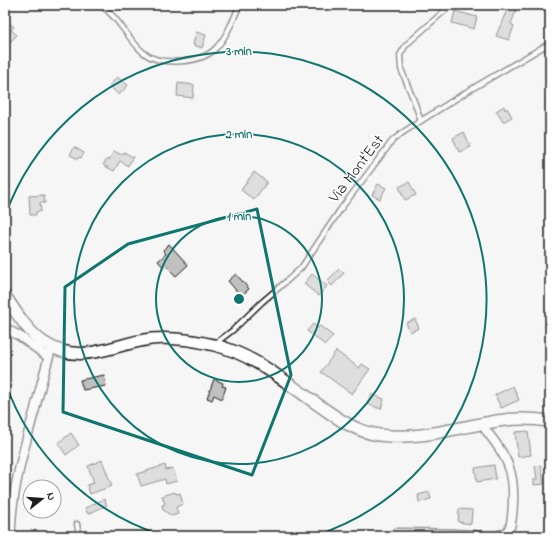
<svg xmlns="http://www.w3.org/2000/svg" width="555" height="541" font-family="'Indie Flower',sans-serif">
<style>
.building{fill:#c0c0c0;stroke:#1c1c1c}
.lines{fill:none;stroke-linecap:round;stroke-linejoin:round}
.lane-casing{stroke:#1c1c1c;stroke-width:7}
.street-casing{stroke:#1c1c1c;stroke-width:11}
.secondary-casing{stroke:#1c1c1c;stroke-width:14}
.lane{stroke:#fff;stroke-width:4}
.street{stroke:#fff;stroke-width:8}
.secondary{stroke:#fff;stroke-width:11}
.marked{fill:none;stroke:#0f766e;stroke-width:3;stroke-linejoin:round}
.ring{fill:none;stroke:#0f766e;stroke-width:2}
.labels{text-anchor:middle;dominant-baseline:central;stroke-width:3;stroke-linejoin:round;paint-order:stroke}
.street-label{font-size:16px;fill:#1c1c1c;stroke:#fff}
.centre{fill:#0f766e;stroke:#fff;stroke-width:2}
.ring-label{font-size:12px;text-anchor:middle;font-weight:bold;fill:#0f766e;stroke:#fff;stroke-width:3;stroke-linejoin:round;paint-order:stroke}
</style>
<rect width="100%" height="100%" fill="#f6f6f6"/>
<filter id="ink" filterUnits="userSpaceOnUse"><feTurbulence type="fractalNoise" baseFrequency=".025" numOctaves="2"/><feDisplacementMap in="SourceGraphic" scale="8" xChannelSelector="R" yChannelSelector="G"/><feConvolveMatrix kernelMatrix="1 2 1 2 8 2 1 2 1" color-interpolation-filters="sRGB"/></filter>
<g filter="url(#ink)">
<g class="building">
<path d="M 509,5 L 517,8 L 511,24 L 514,26 L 509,40 L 496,36 Z"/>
<path d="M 455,11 L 477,17 L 474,29 L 452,23 Z"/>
<path d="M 5,19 L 14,27 L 11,30 L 17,35 L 10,42 L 5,37 Z"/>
<path d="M 196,32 L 206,35 L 202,48 L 193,45 Z"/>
<path d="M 117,77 L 128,85 L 119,95 L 109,86 Z"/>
<path d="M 178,83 L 194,85 L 193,98 L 177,96 Z"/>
<path d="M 504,106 L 505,110 L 507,108 L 512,117 L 503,122 L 496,111 Z"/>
<path d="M 464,132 L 471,147 L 459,152 L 453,138 Z"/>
<path d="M 74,147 L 84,153 L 81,158 L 79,157 L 78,159 L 70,155 Z"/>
<path d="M 114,151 L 122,155 L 124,152 L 133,157 L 128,166 L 120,161 L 114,171 L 103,165 L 107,159 L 109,160 Z"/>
<path d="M 254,172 L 267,182 L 254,200 L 241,190 Z"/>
<path d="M 409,182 L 416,195 L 405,200 L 399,187 Z"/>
<path d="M 378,184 L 386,188 L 380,199 L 372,195 Z"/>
<path d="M 44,195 L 45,203 L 40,203 L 41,211 L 36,212 L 36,215 L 30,215 L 29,196 Z"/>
<path d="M 169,244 L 188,265 L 176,276 L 166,266 L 164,268 L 158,261 L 166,254 L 163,250 Z"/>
<path d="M 339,269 L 344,273 L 332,286 L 327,281 Z"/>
<path d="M 236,274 L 249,289 L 241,296 L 228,281 Z"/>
<path d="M 312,274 L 327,286 L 319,296 L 304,284 Z"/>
<path d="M 415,319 L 419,328 L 410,332 L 406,323 Z"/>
<path d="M 313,324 L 318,328 L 320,326 L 333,336 L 325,345 L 307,331 Z"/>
<path d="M 336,351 L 359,368 L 362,364 L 370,369 L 352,394 L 321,372 Z"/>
<path d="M 104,375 L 106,386 L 83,390 L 80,380 Z"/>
<path d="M 214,379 L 223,383 L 222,386 L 226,387 L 222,399 L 214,395 L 212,400 L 207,398 Z"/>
<path d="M 513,386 L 519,400 L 501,408 L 495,395 Z"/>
<path d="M 371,394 L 384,399 L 381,409 L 367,404 Z"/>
<path d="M 528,431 L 531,455 L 518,457 L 515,432 Z"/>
<path d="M 71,433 L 79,445 L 66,455 L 58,443 Z"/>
<path d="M 102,460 L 112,486 L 90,494 L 87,485 L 94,483 L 88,466 Z"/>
<path d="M 165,465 L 166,470 L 173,468 L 177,481 L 166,484 L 165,479 L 141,486 L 137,474 Z"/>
<path d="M 494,465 L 496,479 L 477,482 L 475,468 Z"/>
<path d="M 541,465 L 544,484 L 534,485 L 534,479 L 537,479 L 535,466 Z"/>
<path d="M 175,492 L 176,494 L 180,493 L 183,504 L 176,507 L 178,514 L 172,516 L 163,510 L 162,505 L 165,504 L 162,496 Z"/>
<path d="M 429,492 L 431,499 L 419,502 L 418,495 Z"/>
<path d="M 104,499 L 107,505 L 88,514 L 85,508 Z"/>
<path d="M 459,509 L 472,510 L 471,524 L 458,522 Z"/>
</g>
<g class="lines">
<g class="lane-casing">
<g id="lane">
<path d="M 100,5 C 119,17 127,39 144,53 C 160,66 201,64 216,48 C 225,39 235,18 239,5"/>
<path d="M 421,121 L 414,101 L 401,69 L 400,55 L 406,45 L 451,5"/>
<path d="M 216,343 L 233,330 L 262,302 L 289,279 L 301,268 L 340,210 L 393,140 L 405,131 L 468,91 L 550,43"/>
<path d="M 77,524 L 79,536"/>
</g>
</g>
<g class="street-casing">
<g id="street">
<path d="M 5,328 L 21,337 L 48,357"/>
<path d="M 396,533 C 416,533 437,533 457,534 C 471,534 490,539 503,534 C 511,531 511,523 512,516 C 517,471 508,458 481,424"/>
<path d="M 11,536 C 10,497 24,448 35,409 C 40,389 45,368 52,347"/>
</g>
</g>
<g class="secondary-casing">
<path id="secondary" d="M 5,296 C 16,312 27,331 43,342 C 79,367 112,344 151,339 C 171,337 193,340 214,345 C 252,353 288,384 320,406 C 338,419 357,432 379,435 C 423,441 463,425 505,420 C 520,418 535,419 550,421"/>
</g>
<use href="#lane" class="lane"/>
<use href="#street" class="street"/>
<use href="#secondary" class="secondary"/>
</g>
</g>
<path d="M0 0H555V541H0ZM 257,209 L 291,375 L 252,475 L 63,412 L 65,287 L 128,244 Z" fill="#f6f6f6" fill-opacity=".55" fill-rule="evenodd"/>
<path class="marked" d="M 257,209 L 291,375 L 252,475 L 63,412 L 65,287 L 128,244 Z"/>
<g class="ring">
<circle cx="239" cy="299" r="83"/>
<circle cx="239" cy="299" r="165"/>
<path d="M164 536A248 248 0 0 1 5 382M5 216A248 248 0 1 1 314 536"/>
</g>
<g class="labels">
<g class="street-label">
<text transform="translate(357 169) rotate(-53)">Via Mont'Est</text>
</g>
</g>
<circle cx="239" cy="299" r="6" class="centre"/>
<g class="ring-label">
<text x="239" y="55">3 min</text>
<text x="239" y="138">2 min</text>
<text x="239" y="220">1 min</text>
</g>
<rect width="555" height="541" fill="none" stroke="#fff" stroke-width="20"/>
<rect x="10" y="10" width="535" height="521" fill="none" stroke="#1c1c1c" stroke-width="1.5" filter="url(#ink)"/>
<g transform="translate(42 499) rotate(73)"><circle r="19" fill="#ffffff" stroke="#a4a4a4"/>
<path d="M0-3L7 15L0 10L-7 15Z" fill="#1c1c1c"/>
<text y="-6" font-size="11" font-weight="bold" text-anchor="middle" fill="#1c1c1c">N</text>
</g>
</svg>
